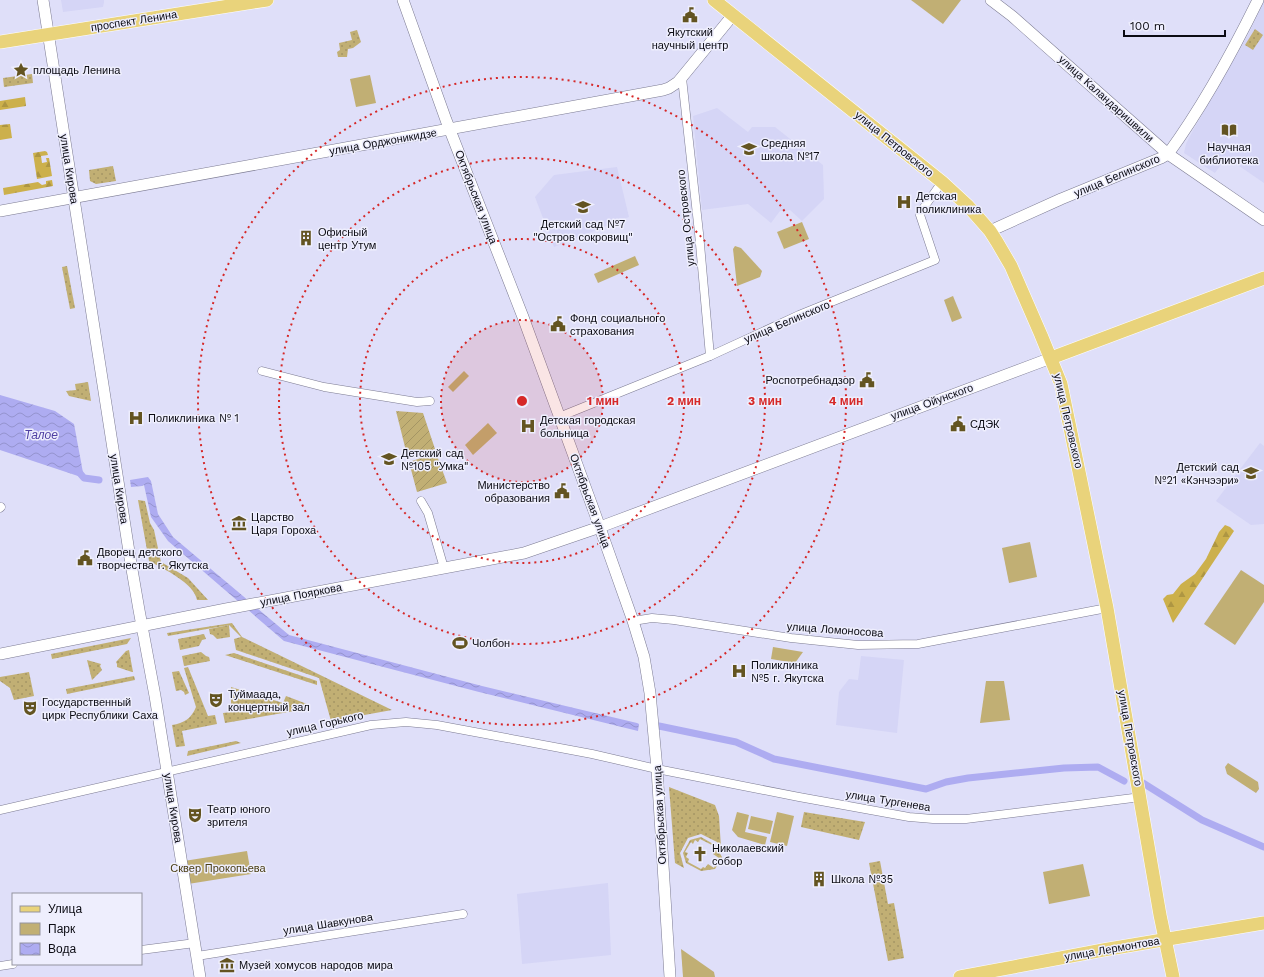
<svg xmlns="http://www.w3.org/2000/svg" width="1264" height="977" font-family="'Work Sans',sans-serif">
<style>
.built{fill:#d5d5f6}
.grass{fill:url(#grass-dots)}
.forest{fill:url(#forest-firs)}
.park{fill:#c1af74}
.garden{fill:url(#garden-furrows)}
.water{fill:url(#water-waves)}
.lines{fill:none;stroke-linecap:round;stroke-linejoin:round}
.canal{stroke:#aeacf1;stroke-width:7}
.street-casing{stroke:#7c7b92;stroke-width:9}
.secondary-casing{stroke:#7c7b92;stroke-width:12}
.primary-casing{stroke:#fff;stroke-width:14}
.street{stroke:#fff;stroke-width:8}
.secondary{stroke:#fff;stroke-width:11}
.primary{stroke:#e9d37b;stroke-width:13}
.ring{fill:none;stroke:#d62828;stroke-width:2;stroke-dasharray:2 4}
.labels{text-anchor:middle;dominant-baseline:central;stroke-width:3;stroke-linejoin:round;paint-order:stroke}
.street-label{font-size:11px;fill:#0b0b13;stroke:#eeeefd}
.poi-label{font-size:11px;fill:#0b0b13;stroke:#eeeefd;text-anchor:start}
.park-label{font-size:11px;fill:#4a3e14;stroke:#eeeefd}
.water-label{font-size:12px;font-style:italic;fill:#4f40a3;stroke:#eeeefd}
.centre{fill:#d62828;stroke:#eeeefd;stroke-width:2}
.ring-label{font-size:12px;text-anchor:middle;font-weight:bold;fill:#d62828;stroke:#eeeefd;stroke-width:3;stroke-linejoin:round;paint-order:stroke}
</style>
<defs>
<pattern id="grass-dots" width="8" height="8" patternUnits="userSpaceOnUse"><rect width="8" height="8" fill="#c1af74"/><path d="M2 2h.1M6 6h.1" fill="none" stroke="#a49564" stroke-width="1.8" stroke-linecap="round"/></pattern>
<pattern id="forest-firs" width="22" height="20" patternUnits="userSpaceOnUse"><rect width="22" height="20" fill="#ccb04c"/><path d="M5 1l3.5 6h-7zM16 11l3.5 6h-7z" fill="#ae9642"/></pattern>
<pattern id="garden-furrows" width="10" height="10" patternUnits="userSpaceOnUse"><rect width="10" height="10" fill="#c1af74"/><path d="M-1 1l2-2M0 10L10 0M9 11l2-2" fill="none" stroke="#a49564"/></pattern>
<pattern id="water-waves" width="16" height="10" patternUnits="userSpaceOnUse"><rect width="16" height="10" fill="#aeacf1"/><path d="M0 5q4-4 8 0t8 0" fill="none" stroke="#9493ce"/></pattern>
</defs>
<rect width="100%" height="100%" fill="#dfdff9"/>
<g class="built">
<path d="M 61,0 L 104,0 L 104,2 L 103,7 L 63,12 Z"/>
<path d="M 1264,1 L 1264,183 L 1226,157 L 1215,173 L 1184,153 L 1186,144 L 1191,134 L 1249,33 Z"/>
<path d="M 717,108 L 748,132 L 752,127 L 775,127 L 823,165 L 824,199 L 802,221 L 790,210 L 780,211 L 771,223 L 748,204 L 702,210 L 693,116 Z"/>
<path d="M 617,167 L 629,217 L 554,247 L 535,197 L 554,175 Z"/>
<path d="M 1260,443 L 1264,446 L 1264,524 L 1251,525 L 1216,501 Z"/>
<path d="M 861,656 L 904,660 L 897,733 L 836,725 L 839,692 L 849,679 L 858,680 Z"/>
<path d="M 608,883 L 611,955 L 522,964 L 517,894 Z"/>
</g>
<g class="grass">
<path d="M 1255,29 L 1263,35 L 1253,50 L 1245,45 Z"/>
<path d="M 357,30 L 361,42 L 353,48 L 348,49 L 347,57 L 338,57 L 337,52 L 340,50 L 339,43 L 352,40 L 350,32 Z"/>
<path d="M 32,74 L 33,83 L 4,87 L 3,78 Z"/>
<path d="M 113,166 L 116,181 L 96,184 L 90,181 L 89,170 Z"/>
<path d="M 67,266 L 75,308 L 70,309 L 62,267 Z"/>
<path d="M 88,382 L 91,401 L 69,396 L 66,391 L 76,390 L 75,384 Z"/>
<path d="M 138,500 L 145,501 L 150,523 L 154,530 L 161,562 L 188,578 L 208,600 L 197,600 C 194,583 164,569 149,561 Z"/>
<path d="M 232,623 L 242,637 L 392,710 L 331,721 L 319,678 L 236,650 L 234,639 L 241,637 L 229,625 L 168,636 L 167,633 Z"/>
<path d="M 229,625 L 230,637 L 217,639 L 213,635 L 210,634 L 209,629 Z"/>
<path d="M 204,634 L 206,639 L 202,640 L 199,646 L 180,650 L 178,639 Z"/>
<path d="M 131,638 L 127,644 L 52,659 L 51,654 Z"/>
<path d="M 129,650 L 133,672 L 132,672 L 117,667 L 117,664 L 116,662 L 126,651 Z"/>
<path d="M 201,652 L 206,656 L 209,657 L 210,661 L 184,666 L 182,656 Z"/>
<path d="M 234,653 L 317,681 L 317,685 L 225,655 Z"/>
<path d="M 87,660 L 101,664 L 100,666 L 102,670 L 92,680 Z"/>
<path d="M 188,667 L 208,716 L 215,715 L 217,724 L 182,731 L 185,746 L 176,747 L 172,725 C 184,723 191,719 196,707 L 184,668 Z"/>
<path d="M 179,671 L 189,693 L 185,695 L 184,692 L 181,690 L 176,691 L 172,672 Z"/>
<path d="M 29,672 L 34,696 L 14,700 L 10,688 L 0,681 L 0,677 Z"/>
<path d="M 134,676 L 135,680 L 67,694 L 66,689 Z"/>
<path d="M 231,687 L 283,703 L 286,696 L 307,704 L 300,710 L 225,723 L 223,713 L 231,712 Z"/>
<path d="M 236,741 L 241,743 L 187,756 L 188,751 Z"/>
<path d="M 669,787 L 715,805 L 719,816 L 721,848 L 717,842 L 701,834 L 688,838 L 680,853 L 684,868 L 675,863 Z"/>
<path d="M 804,812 L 865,822 L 859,840 L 801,827 Z"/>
<path d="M 701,837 L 715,845 L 722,857 L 720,861 L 718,860 L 719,858 L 713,854 L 715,851 L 712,849 L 714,846 L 700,839 L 698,842 L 695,840 L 693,844 L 691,842 L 685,852 L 688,853 L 686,857 L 689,859 L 688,862 L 701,869 L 703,867 L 705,868 L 708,864 L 714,868 L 715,865 L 717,866 L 715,869 L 701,871 L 686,863 L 683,853 L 690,840 Z"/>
<path d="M 880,861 L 888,904 L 894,903 L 904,958 L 888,961 L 869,863 Z"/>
</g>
<g class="forest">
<path d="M 25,97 L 26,106 L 0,110 L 0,101 Z"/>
<path d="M 10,124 L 12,138 L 0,140 L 0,125 Z"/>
<path d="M 45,151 L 47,152 L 48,155 L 41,156 L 42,163 L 47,162 L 46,158 L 49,158 L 52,176 L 37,179 L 33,153 Z"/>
<path d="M 52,180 L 53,186 L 4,195 L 3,188 L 38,182 L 42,185 L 46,184 L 46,181 Z"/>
<path d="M 1225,525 L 1230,527 L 1234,531 L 1173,623 L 1163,599 L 1167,595 L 1173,594 L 1181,584 L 1195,574 L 1206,559 L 1219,532 Z"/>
</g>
<g class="park">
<path d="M 911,0 L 961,0 L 943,24 Z"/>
<path d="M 370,75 L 376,103 L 356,107 L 350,79 Z"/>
<path d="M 802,222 L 809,239 L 784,249 L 777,232 Z"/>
<path d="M 735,246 L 741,248 L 762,271 L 760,277 L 737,286 L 733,249 Z"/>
<path d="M 635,256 L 639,265 L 598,283 L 594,274 Z"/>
<path d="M 953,296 L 962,318 L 952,322 L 944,300 Z"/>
<path d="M 464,371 L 469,376 L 453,392 L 448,387 Z"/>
<path d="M 488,423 L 497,433 L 473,455 L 465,445 Z"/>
<path d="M 1030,542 L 1037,577 L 1009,583 L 1002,548 Z"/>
<path d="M 1241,570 L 1264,585 L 1264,602 L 1235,645 L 1204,624 Z"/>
<path d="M 773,647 L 803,652 L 795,663 L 771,659 Z"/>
<path d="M 986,681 L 1004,681 L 1010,720 L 980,723 Z"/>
<path d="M 1228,763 L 1258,782 L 1259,789 L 1256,793 L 1227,774 L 1225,767 Z"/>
<path d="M 737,812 L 749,815 L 745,832 L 767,837 L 765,845 L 738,837 L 732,830 Z"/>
<path d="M 777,812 L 794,816 L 787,846 L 770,842 Z"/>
<path d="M 751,816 L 773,821 L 770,834 L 748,829 Z"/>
<path d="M 247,851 L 251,874 L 188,884 L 184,861 Z"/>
<path d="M 1083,864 L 1090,896 L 1049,904 L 1043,872 Z"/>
<path d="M 681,949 L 714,972 L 715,977 L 683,977 Z"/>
</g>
<g class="garden">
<path d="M 396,411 L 423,413 L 435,449 L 408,459 Z"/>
<path d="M 436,453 L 447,483 L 417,492 L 409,462 Z"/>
</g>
<g class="water">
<path d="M 0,395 L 55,411 L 74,424 L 84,478 L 0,450 Z"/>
<path d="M 148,477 L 151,481 L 158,514 L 173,537 L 289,635 L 482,686 L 637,723 L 639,724 L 638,731 L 479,692 L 284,641 L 168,541 L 151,517 L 144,485 L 142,486 L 131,487 L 130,480 Z"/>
</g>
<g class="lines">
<g class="canal">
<path d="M 78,471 L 84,478 L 99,480"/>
<path d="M 659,726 L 736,742 L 774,759 L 926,789 L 946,782 L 968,778 L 1064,768 L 1098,767 L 1124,781"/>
<path d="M 1143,783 L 1202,820 L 1264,847"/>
</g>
<g class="street-casing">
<g id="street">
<path d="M 682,78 L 699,233 L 710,356"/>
<path d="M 262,371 L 324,387 L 417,402 L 430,401"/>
<path d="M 559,417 L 710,356 L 799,315 L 935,260 L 920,215 L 922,210 L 942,182"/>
<path d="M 421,501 L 428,513 L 444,568"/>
<path d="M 0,508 L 1,507"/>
<path d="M 633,621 L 652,618 L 674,620 L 791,638 L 858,645 L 918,644 L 1107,608"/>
<path d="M 0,810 L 371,725 L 406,722 L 437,725 L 592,754 L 657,769 L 799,797 L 909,817 L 933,819 L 966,819 L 1141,797"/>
<path d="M 141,950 L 195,943"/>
<path d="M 197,956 L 463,914"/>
<path d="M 0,966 L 13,964"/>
</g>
</g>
<g class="secondary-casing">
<g id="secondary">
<path d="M 43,0 L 130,558 L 139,610 L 155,696 L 200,977"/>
<path d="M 403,0 L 446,120 L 523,317 L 594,511 L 633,621 L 644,657 L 650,693 L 657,769 L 670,977"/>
<path d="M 991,0 L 1012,16 L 1168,154 L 1264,220"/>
<path d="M 0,211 L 663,90 L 669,88 L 678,82 L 733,15"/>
<path d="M 990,231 L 1061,199 L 1161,158 L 1168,154 C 1203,106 1232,53 1258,0"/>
<path d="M 0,654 L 226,609 L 524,553 L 600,527 L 1051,358"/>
</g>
</g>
<g class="primary-casing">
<g id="primary">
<path d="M 714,0 L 942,182 L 968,206 L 990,231 L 997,242 L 1011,266 L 1041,335 L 1061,384 L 1107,608 L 1160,915 L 1173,977"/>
<path d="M 0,42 L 267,0"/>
<path d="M 1051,358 L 1264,278"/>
<path d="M 960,977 L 1103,950 L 1264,923"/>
</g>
</g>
<use href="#street" class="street"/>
<use href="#secondary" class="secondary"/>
<use href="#primary" class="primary"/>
</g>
<circle cx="522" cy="401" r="81" fill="#d62828" fill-opacity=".12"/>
<g class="ring">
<circle cx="522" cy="401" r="81"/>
<circle cx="522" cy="401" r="162"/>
<circle cx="522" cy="401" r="243"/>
<circle cx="522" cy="401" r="324"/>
</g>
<defs>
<g id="civic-bare" transform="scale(1.2)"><path d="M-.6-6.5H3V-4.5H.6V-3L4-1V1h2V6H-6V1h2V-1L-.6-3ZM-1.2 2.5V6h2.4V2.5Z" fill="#635421" stroke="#eeeefd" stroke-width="2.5" paint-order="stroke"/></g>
<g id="sight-bare" transform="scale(1.2)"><path d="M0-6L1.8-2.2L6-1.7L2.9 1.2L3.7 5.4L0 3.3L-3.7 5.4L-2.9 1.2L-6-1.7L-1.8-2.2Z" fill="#635421" stroke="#eeeefd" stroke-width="2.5" paint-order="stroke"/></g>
<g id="library-bare" transform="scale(1.2)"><path d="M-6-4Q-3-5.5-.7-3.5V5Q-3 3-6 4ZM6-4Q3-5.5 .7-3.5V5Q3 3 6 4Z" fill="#635421" stroke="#eeeefd" stroke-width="2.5" paint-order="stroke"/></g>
<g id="school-bare" transform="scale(1.2)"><path d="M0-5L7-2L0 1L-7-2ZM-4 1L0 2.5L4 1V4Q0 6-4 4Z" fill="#635421" stroke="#eeeefd" stroke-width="2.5" paint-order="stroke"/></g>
<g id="hospital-bare" transform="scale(1.2)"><path d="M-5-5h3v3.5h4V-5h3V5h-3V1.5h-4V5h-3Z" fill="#635421" stroke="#eeeefd" stroke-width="2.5" paint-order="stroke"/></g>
<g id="building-bare" transform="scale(1.2)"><path d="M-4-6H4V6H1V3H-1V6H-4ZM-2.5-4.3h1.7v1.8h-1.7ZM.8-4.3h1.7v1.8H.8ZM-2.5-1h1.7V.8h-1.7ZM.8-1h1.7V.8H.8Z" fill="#635421" stroke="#eeeefd" stroke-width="2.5" paint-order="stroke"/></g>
<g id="museum-bare" transform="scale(1.2)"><path d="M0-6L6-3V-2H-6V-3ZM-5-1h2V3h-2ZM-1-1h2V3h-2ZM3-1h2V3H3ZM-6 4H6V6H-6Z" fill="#635421" stroke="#eeeefd" stroke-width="2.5" paint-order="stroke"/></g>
<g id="stadium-bare" transform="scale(1.2)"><path d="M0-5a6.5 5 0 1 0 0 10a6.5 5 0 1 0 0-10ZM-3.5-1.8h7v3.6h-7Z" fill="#635421" stroke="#eeeefd" stroke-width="2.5" paint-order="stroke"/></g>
<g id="theatre-bare" transform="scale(1.2)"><path d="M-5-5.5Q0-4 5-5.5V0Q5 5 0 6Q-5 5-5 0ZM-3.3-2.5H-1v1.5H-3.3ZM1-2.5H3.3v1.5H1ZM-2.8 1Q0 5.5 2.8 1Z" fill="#635421" stroke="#eeeefd" stroke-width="2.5" paint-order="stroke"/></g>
<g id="church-bare" transform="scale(1.2)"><path d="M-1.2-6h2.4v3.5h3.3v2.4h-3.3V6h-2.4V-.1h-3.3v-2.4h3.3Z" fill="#635421" stroke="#eeeefd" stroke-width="2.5" paint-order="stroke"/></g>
</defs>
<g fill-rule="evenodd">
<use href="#civic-bare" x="690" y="15"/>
<use href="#sight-bare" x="21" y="70"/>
<use href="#library-bare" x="1229" y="130"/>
<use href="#school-bare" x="749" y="149"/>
<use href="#hospital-bare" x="904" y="202"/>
<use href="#school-bare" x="583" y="207"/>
<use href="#building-bare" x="306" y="238"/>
<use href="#civic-bare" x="558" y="324"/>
<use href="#civic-bare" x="867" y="380"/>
<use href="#hospital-bare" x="136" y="418"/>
<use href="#civic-bare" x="958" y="424"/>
<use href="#hospital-bare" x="528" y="426"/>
<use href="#school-bare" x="389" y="459"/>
<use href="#school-bare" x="1251" y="473"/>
<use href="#civic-bare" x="562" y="491"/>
<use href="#museum-bare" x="239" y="523"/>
<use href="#civic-bare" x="85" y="558"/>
<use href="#stadium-bare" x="460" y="643"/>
<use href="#hospital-bare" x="739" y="671"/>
<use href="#theatre-bare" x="216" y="700"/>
<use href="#theatre-bare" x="30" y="708"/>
<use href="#theatre-bare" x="195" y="815"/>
<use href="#church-bare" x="700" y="854"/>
<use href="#building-bare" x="819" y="879"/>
<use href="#museum-bare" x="227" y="965"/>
</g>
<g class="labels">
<g class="street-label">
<text transform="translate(134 21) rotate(-9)">проспект Ленина</text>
<text transform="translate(1106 99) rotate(42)">улица Каландаришвили</text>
<text transform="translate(383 142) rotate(-10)">улица Орджоникидзе</text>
<text transform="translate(894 144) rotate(39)">улица Петровского</text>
<text transform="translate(69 169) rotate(81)">улица Кирова</text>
<text transform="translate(1117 176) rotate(-23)">улица Белинского</text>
<text transform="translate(476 197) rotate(69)">Октябрьская улица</text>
<text transform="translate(686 218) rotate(-96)">улица Островского</text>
<text transform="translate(787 322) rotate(-23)">улица Белинского</text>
<text transform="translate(932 402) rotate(-20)">улица Ойунского</text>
<text transform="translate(1068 421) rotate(77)">улица Петровского</text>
<text transform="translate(119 489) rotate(81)">улица Кирова</text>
<text transform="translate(590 501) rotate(70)">Октябрьская улица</text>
<text transform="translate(301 595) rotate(-11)">улица Пояркова</text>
<text transform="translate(835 630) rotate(4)">улица Ломоносова</text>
<text transform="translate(325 724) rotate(-13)">улица Горького</text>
<text transform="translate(1130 738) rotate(80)">улица Петровского</text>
<text transform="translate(888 801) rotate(9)">улица Тургенева</text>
<text transform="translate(173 808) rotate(81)">улица Кирова</text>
<text transform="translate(660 815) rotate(-93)">Октябрьская улица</text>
<text transform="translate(328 924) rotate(-9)">улица Шавкунова</text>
<text transform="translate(1112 949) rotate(-10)">улица Лермонтова</text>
</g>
<g class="poi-label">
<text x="690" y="32" text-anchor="middle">Якутский<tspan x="690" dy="13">научный центр</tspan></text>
<text x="33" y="70">площадь Ленина</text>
<text x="761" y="143">Средняя<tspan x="761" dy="13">школа №17</tspan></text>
<text x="1229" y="147" text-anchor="middle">Научная<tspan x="1229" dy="13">библиотека</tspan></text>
<text x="916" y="196">Детская<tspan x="916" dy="13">поликлиника</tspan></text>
<text x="583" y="224" text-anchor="middle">Детский сад №7<tspan x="583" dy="13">"Остров сокровищ"</tspan></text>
<text x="318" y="232">Офисный<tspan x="318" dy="13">центр Утум</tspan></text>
<text x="570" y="318">Фонд социального<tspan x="570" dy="13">страхования</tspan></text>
<text x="855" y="380" text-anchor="end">Роспотребнадзор</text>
<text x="148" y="418">Поликлиника № 1</text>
<text x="540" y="420">Детская городская<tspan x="540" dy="13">больница</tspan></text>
<text x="970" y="424">СДЭК</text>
<text x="401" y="453">Детский сад<tspan x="401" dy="13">№105 "Умка"</tspan></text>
<text x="1239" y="467" text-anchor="end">Детский сад<tspan x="1239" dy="13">№21 «Кэнчээри»</tspan></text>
<text x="550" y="485" text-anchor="end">Министерство<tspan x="550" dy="13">образования</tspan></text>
<text x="251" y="517">Царство<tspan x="251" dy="13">Царя Гороха</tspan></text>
<text x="97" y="552">Дворец детского<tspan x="97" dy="13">творчества г. Якутска</tspan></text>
<text x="472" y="643">Чолбон</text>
<text x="751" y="665">Поликлиника<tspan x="751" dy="13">№5 г. Якутска</tspan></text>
<text x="228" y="694">Туймаада,<tspan x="228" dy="13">концертный зал</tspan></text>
<text x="42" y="702">Государственный<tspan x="42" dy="13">цирк Республики Саха</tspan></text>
<text x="207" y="809">Театр юного<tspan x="207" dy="13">зрителя</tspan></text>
<text x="712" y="848">Николаевский<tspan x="712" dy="13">собор</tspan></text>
<text x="831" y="879">Школа №35</text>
<text x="239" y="965">Музей хомусов народов мира</text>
</g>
<g class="park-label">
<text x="218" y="868">Сквер Прокопьева</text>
</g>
<g class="water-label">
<text x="41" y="435">Талое</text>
</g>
</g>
<circle cx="522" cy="401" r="6" class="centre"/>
<g class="ring-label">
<text x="603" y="405">1 мин</text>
<text x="684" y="405">2 мин</text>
<text x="765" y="405">3 мин</text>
<text x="846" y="405">4 мин</text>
</g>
<rect x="12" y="893" width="130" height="72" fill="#eeeefd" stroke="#93939f"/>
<rect x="20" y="906" width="20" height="6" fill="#e9d37b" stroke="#93939f"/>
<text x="48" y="913" font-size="12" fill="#0b0b13">Улица</text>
<rect x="20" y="923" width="20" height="12" fill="#c1af74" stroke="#93939f"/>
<text x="48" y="933" font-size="12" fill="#0b0b13">Парк</text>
<rect x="20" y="943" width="20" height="12" fill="url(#water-waves)" stroke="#93939f"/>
<text x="48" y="953" font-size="12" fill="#0b0b13">Вода</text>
<path d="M1124 30v6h101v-6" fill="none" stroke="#0b0b13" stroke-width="2"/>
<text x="1130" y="30" font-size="12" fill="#0b0b13" stroke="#eeeefd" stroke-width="3" paint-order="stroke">100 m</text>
</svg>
